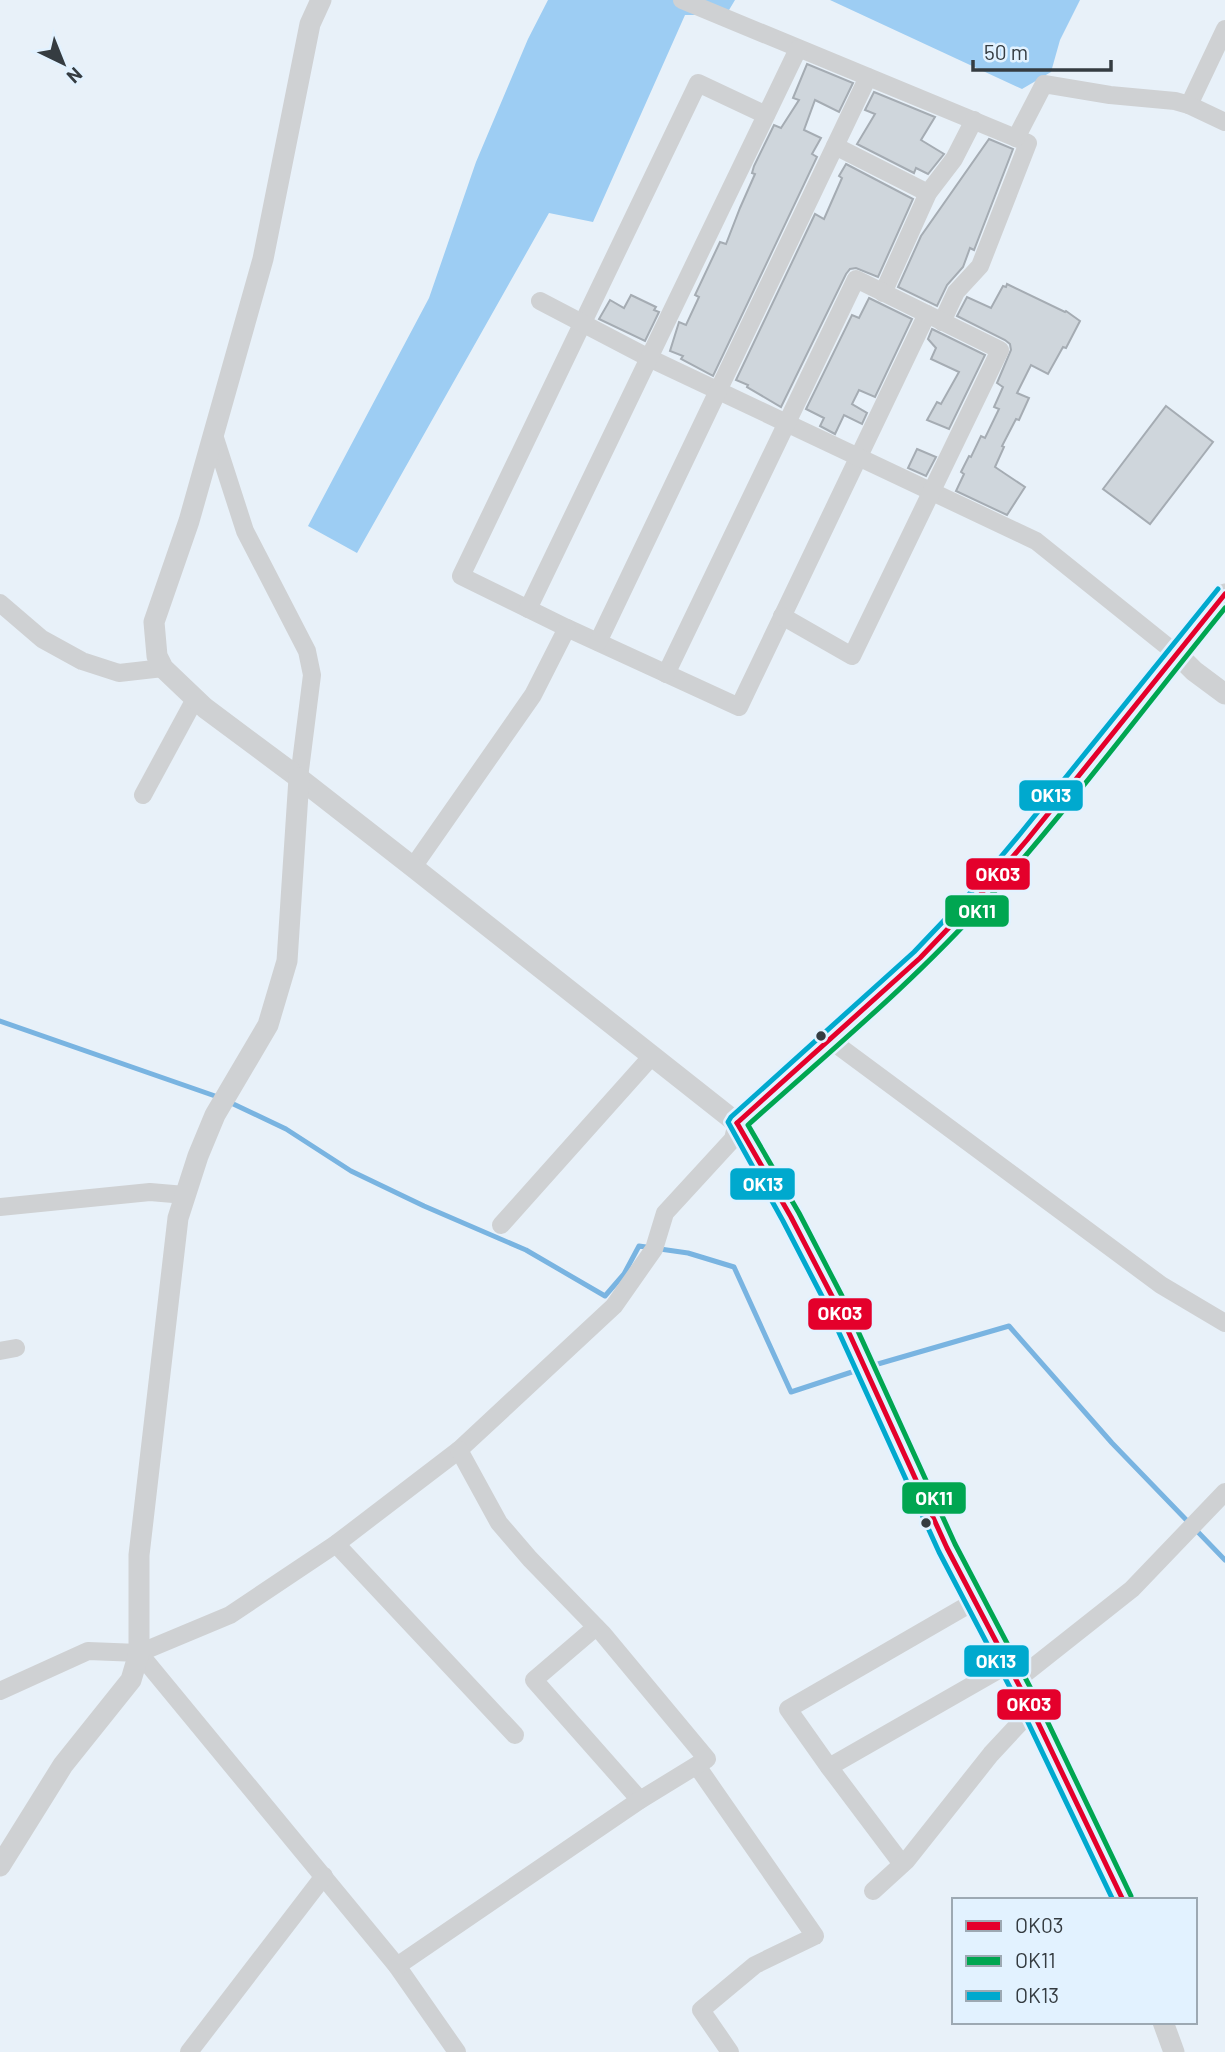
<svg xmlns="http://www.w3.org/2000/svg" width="1225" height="2052" font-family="Barlow,sans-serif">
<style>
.forest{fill:#9dcdf3}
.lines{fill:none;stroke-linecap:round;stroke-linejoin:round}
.stream{stroke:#79b4e1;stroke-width:5}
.building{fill:#cfd6dc;stroke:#a5acb3;stroke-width:2}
.minor{stroke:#cfd1d3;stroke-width:18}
.tertiary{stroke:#cfd1d3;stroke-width:21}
.bus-1-casing{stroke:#e2f2ff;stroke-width:10}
.bus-2-casing{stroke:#e2f2ff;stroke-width:10}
.bus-3-casing{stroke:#e2f2ff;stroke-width:10}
.bus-1{stroke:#e4002b;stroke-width:5}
.bus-2{stroke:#00a651;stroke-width:5}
.bus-3{stroke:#00a9ce;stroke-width:5}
.bus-dot{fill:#353c41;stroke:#e2f2ff;stroke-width:2.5}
.line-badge{stroke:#e2f2ff;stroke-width:2.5}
.badge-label{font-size:19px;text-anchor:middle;font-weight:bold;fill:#fff}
</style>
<rect width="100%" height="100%" fill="#e8f1f9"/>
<g class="forest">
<path d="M 548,0 L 735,0 L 726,15 L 685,15 L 593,222 L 549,213 L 357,553 L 308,526 L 429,298 L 476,162 L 528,39 Z"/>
<path d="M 830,0 L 1080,0 L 1060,40 L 1051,72 L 1022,89 Z"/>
</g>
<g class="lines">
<g class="stream">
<path d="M 0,1021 L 218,1097"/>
<path d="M 227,1101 L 286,1129 L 351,1171 L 424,1206 L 526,1250 L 605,1296 L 624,1274 L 639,1246 L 688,1253 L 734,1267 L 791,1392 L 861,1369"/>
<path d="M 871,1366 L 1009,1326 L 1112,1443 L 1225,1560"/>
</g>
</g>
<g class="building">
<path d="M 807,64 L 853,83 L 839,112 L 815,100 L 804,130 L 821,138 L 812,154 L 817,157 L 713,376 L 681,359 L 683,356 L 670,351 L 679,322 L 686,325 L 699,297 L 695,295 L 720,242 L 726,244 L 740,208 L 755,174 L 752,173 L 754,166 L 774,125 L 781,128 L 799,100 L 793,98 Z"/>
<path d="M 874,92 L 935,117 L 921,140 L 944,154 L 928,174 L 916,168 L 914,173 L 857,144 L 875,114 L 865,110 Z"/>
<path d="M 989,139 L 1013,149 L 974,250 L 970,248 L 963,267 L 947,285 L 937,306 L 898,287 L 921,236 Z"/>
<path d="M 846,164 L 913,199 L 878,277 L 856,268 L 850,269 L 846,274 L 781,407 L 747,387 L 748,385 L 736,380 L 815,214 L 824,219 L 842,178 L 839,176 Z"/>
<path d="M 1007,284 L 1065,312 L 1066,311 L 1080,321 L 1066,348 L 1063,347 L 1048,374 L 1031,365 L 1017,393 L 1029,398 L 1019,420 L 1016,419 L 1002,446 L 1004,447 L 995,467 L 1025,487 L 1007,515 L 956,491 L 964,474 L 961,472 L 969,456 L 971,457 L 981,436 L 985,438 L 999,409 L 994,407 L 1003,387 L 997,383 L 1011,350 L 1010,344 L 1005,340 L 957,316 L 967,297 L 991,308 L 1003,286 L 1006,287 Z"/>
<path d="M 631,295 L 656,307 L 654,310 L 659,312 L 645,341 L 599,319 L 610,300 L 624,308 Z"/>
<path d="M 869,298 L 912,319 L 875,397 L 859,390 L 852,404 L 867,413 L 862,424 L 844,415 L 835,434 L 820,426 L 824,418 L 806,409 L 852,315 L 859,318 Z"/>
<path d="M 932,329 L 985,355 L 949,429 L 927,420 L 937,402 L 941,404 L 959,372 L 931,359 L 936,348 L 928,339 Z"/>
<path d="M 1166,406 L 1213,442 L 1150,524 L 1103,489 Z"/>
<path d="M 917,449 L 936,457 L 926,476 L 908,468 Z"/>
</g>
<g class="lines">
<g class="minor">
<path d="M 682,0 L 1028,143 L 980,266 L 956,292 L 942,322"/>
<path d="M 1189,105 L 1225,29"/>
<path d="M 766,115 L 698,83 L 461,576 L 567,628 L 739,707 L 927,314"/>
<path d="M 1016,138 L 1044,84 L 1110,95 L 1175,101 L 1189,105 L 1225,122"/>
<path d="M 835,146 L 928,193"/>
<path d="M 883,293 L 928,193 L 954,159 L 974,120"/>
<path d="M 540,301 L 649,358 L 1036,541 L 1178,655"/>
<path d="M 214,435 L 245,531 L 307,651 L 312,675 L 299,778"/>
<path d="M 0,603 L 42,639 L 82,661 L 119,673 L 163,668"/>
<path d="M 528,609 L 798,49"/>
<path d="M 598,642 L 868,77"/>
<path d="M 666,674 L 856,279 L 1000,350 L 852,656 L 782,616"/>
<path d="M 143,795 L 195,699"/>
<path d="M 413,867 L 533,695 L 567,628"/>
<path d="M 829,1039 L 1161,1285 L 1225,1323"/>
<path d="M 0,1207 L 150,1192 L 185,1195"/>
<path d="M 501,1225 L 652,1056"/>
<path d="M 0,1351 L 16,1348"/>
<path d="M 336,1544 L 515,1735"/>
<path d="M 596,1627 L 534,1680 L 640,1800"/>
<path d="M 139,1653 L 397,1966 L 457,2052"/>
<path d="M 1017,1680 L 1132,1589 L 1225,1492"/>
<path d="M 0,1691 L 88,1651 L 139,1653 L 230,1615 L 336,1544 L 459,1450 L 614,1306 L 654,1249 L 665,1213 L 733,1139 L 737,1123"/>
<path d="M 697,1766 L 815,1936 L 755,1965 L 701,2010 L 730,2052"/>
<path d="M 829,1767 L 1009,1664"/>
<path d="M 902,1864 L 829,1767 L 788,1709 L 975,1601"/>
<path d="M 873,1891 L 907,1860 L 991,1754 L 1032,1710"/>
<path d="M 397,1966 L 640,1800 L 707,1759 L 603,1634 L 530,1559 L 499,1523 L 459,1450"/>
<path d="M 189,2052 L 324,1876"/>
</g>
<g class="tertiary">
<path d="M 321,0 L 310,24 L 263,259 L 189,521 L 154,622 L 157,656 L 163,668 L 205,708 L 299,778 L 413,867 L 737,1123 L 791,1217 L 834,1300 L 947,1548 L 1032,1710 L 1123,1900"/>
<path d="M 1178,655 L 1194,671 L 1225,694"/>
<path d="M 737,1123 L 920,958 L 980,895 L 1027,840 L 1225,594"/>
<path d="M 0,1866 L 63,1765 L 131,1680 L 139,1653 L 139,1555 L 178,1218 L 198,1156 L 215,1115 L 268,1025 L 287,961 L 299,778"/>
<path d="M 1163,2022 L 1174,2052"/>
</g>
<g class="bus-1-casing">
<g id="bus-1">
<path d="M 737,1123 L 791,1217 L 834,1300 L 947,1548 L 1032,1710 L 1123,1900"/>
<path d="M 737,1123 L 920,958 L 980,895 L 1027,840 L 1225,594"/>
</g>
</g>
<g class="bus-2-casing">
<path id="bus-2" d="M 1131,1896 L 1040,1706 L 955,1544 L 842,1296 L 799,1213 L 748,1125 C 829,1052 915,981 987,900 C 1071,806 1146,705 1225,608"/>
</g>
<g class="bus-3-casing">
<path id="bus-3" d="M 1113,1900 L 1024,1714 L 939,1552 L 826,1304 L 783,1221 L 728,1122 L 731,1117 L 914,952 L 974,889 L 1020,834 L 1218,589"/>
</g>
<use href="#bus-1" class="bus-1"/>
<use href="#bus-2" class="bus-2"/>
<use href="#bus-3" class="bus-3"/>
</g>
<g class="bus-dot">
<circle cx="821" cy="1036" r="6"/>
<circle cx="926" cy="1523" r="6"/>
</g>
<g class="line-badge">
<rect x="1018" y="779" width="66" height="33" rx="7" fill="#00a9ce"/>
<rect x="965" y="857" width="66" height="34" rx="7" fill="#e4002b"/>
<rect x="944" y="894" width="66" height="34" rx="7" fill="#00a651"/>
<rect x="729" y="1167" width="67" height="34" rx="7" fill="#00a9ce"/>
<rect x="807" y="1297" width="66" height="34" rx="7" fill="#e4002b"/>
<rect x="901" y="1481" width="66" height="34" rx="7" fill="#00a651"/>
<rect x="963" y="1644" width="67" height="34" rx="7" fill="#00a9ce"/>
<rect x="996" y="1688" width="66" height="33" rx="7" fill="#e4002b"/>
</g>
<g class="badge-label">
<text x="1051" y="802">OK13</text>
<text x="998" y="881">OK03</text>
<text x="977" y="918">OK11</text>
<text x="763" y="1191">OK13</text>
<text x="840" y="1320">OK03</text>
<text x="934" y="1505">OK11</text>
<text x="996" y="1668">OK13</text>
<text x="1029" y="1711">OK03</text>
</g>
<rect x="952" y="1898" width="245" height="126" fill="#e2f2ff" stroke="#9da9b3" stroke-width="2"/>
<rect x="966" y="1921" width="35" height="10" fill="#e4002b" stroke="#9da9b3" stroke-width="2"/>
<text x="1015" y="1933" font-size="21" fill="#353c41">OK03</text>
<rect x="966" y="1956" width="35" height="10" fill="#00a651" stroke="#9da9b3" stroke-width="2"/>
<text x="1015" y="1968" font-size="21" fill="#353c41">OK11</text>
<rect x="966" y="1991" width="35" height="10" fill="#00a9ce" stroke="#9da9b3" stroke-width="2"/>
<text x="1015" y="2003" font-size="21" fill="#353c41">OK13</text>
<g transform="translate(63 63) rotate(137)" stroke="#e2f2ff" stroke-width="5" paint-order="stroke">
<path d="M0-5L12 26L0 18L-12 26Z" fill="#353c41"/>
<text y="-10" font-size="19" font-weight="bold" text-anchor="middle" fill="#353c41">N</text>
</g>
<path d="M973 60v10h138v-10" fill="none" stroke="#353c41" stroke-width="3.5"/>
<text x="984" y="60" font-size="21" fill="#353c41" stroke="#e2f2ff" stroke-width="5" paint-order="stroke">50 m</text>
</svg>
